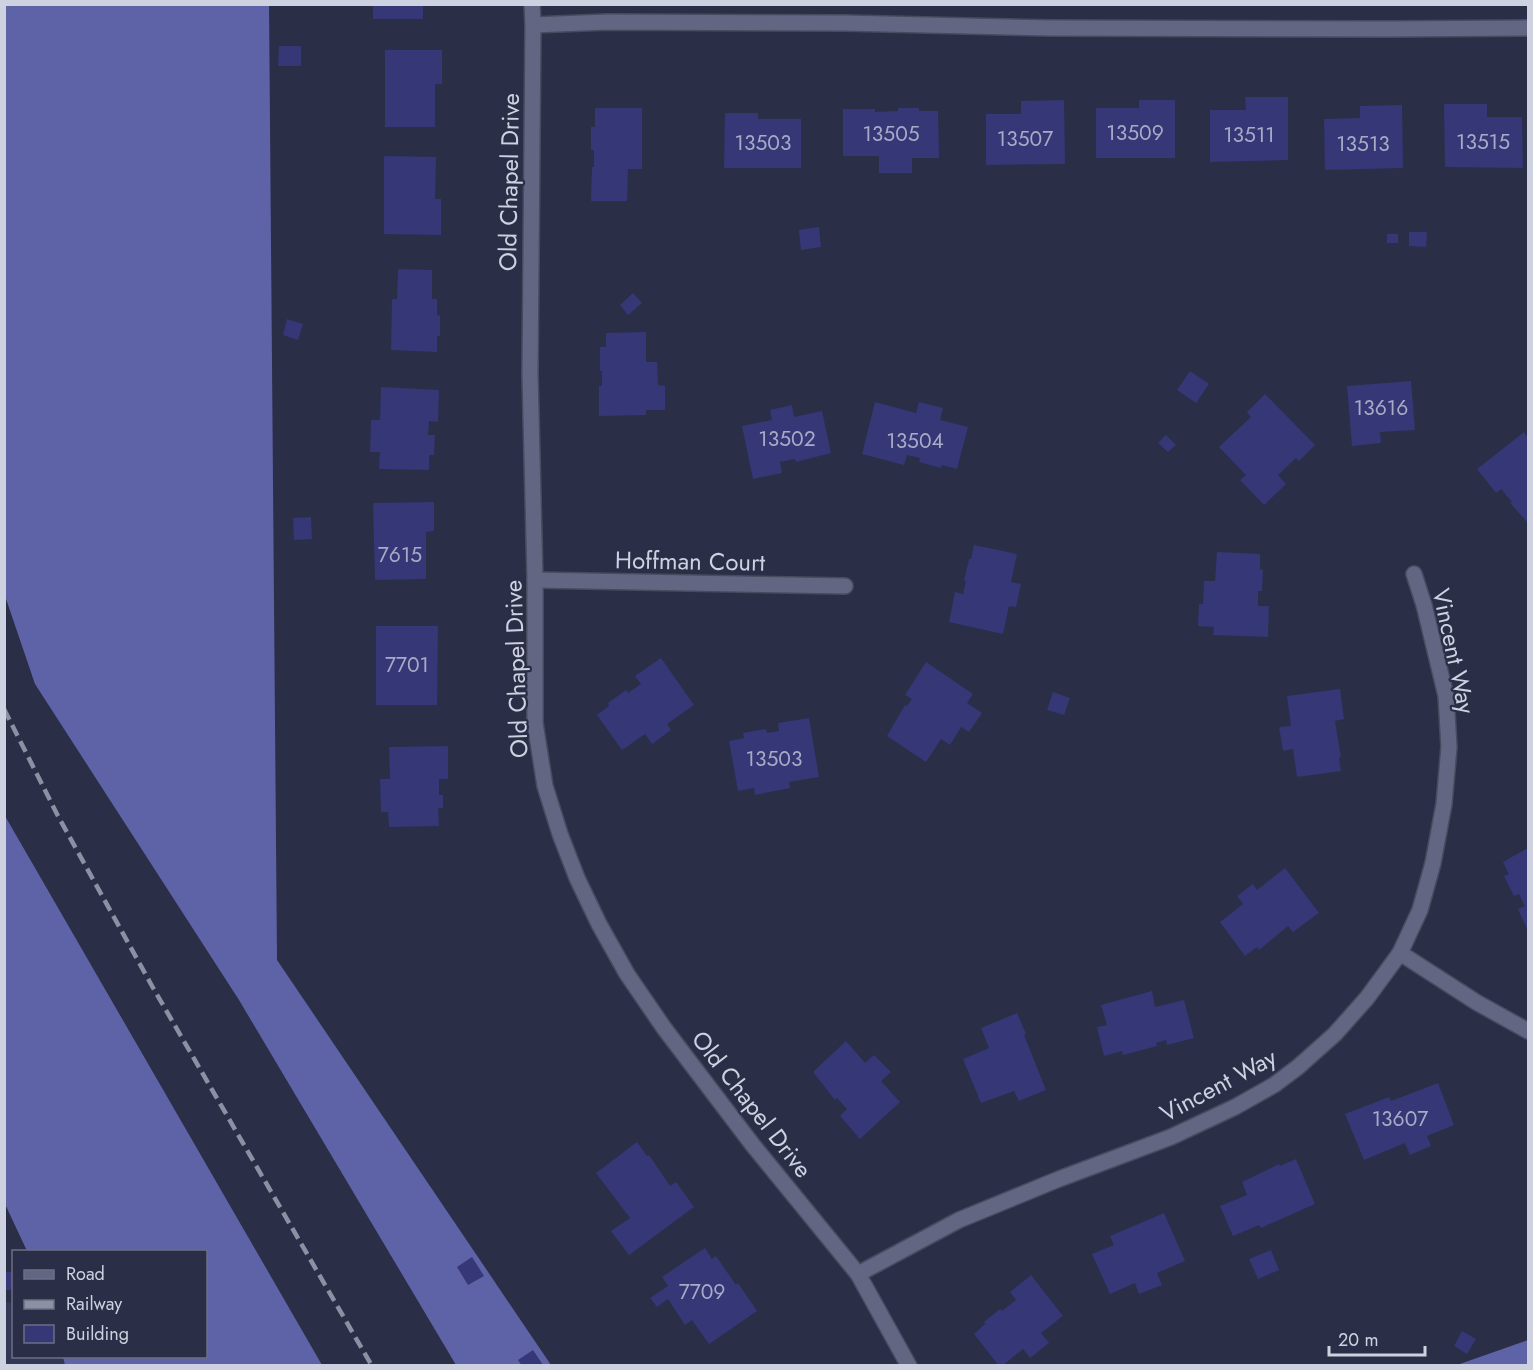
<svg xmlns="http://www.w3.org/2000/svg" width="1533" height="1370" font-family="Jost,sans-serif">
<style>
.built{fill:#333655}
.forest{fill:#5e63a7}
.building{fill:#353777}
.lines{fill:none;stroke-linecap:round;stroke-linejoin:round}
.minor-casing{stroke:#484a5e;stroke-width:18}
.minor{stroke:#626682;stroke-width:15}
.rail{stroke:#8d90a3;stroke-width:4.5;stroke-dasharray:12 6;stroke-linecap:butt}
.labels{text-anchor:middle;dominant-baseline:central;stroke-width:4.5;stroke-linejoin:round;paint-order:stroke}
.number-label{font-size:21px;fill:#a8aac6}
.street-label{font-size:24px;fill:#ced1e0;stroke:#2b2e47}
</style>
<rect width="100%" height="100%" fill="#2b2e47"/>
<path class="built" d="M 13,1302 L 14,1356 L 63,1357 L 65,1365 L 5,1365 L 4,1303 Z"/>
<g class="forest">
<path d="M 4,5 L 269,5 L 277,960 L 551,1365 L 456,1365 L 239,1000 L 35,684 L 4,593 Z"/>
<path d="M 5,816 L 322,1365 L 65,1365 L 63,1357 L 206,1356 L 206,1252 L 27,1251 L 5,1204 Z"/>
<path d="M 1528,1340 L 1528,1365 L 1457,1365 Z"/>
</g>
<g class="building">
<rect x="373" y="4" width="50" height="15"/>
<path d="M 279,46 L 301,46 L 301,66 L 278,66 Z"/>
<path d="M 385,50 L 442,50 L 442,84 L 435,84 L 435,127 L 385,127 Z"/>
<path d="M 1245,97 L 1288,97 L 1288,160 L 1210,162 L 1210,110 L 1246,110 Z"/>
<path d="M 1064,100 L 1065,164 L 986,165 L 986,114 L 1021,114 L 1021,101 Z"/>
<path d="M 1139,100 L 1175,100 L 1175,158 L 1096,158 L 1096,108 L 1139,108 Z"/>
<path d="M 1444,104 L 1487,104 L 1487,117 L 1522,117 L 1523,168 L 1445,167 Z"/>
<path d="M 1402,105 L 1403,168 L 1325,170 L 1324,119 L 1360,118 L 1360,106 Z"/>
<path d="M 595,108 L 642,108 L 642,169 L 628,169 L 627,201 L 591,201 L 592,167 L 594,167 L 594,150 L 591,150 L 591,127 L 595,127 Z"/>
<path d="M 898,108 L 919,108 L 919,111 L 938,111 L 939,158 L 912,158 L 912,173 L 879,173 L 879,156 L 843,156 L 843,109 L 875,109 L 875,112 L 898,111 Z"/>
<path d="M 725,113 L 758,113 L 758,119 L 801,119 L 801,168 L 724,168 Z"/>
<path d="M 384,156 L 436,157 L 435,199 L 441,199 L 441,235 L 384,234 Z"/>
<path d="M 819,227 L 821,247 L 801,250 L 799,230 Z"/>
<path d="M 1409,232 L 1427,232 L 1426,247 L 1409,246 Z"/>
<rect x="1387" y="234" width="11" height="9"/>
<path d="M 398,269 L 432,270 L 432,299 L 437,299 L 437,315 L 440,316 L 440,336 L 437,336 L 437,352 L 391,350 L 392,299 L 397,299 Z"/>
<path d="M 633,293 L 642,303 L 628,315 L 620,305 Z"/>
<path d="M 287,319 L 303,324 L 298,340 L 283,335 Z"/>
<path d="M 646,332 L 646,362 L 657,362 L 658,385 L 665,386 L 665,410 L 646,410 L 646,415 L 599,416 L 599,386 L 602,386 L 602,371 L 600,371 L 600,347 L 606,347 L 606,333 Z"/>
<path d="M 1190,371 L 1209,384 L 1196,403 L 1177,390 Z"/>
<path d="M 1411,381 L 1415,430 L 1380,432 L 1381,443 L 1352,446 L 1347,386 Z"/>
<path d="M 381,387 L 439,390 L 438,422 L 429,421 L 428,435 L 435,435 L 434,455 L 429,455 L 429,470 L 379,469 L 380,452 L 370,452 L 371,420 L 380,420 Z"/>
<path d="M 1265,394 L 1315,445 L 1299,461 L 1296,458 L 1278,475 L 1286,484 L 1264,505 L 1240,480 L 1246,475 L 1219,447 L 1251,417 L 1247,412 Z"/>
<path d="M 875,402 L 916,413 L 919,402 L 943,408 L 940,420 L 968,427 L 957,469 L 942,465 L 941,468 L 919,462 L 920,458 L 907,455 L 904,465 L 862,454 Z"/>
<path d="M 792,405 L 794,417 L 822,411 L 831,453 L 796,462 L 795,459 L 780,462 L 782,473 L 753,479 L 742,426 L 772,420 L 770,410 Z"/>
<path d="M 1524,432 L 1528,438 L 1528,523 L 1510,503 L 1512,502 L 1501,489 L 1496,493 L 1477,469 Z"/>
<path d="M 1166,435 L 1176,445 L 1168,452 L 1158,443 Z"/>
<path d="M 434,502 L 434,531 L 426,532 L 426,579 L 375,580 L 373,503 Z"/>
<path d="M 311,517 L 312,539 L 294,540 L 293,518 Z"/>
<path d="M 974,545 L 1017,554 L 1011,582 L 1021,584 L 1016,607 L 1009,606 L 1003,634 L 949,622 L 955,592 L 963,594 L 966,581 L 964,581 L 969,559 L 971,559 Z"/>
<path d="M 1217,552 L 1260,554 L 1260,569 L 1263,570 L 1262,591 L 1258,591 L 1258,606 L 1269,606 L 1268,637 L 1213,635 L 1214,627 L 1198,626 L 1199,604 L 1203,604 L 1204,581 L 1215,581 Z"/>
<path d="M 376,626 L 438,626 L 437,705 L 376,705 Z"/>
<path d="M 661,658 L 694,705 L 667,724 L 671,730 L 652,744 L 645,734 L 622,750 L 597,715 L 609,706 L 608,703 L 626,690 L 628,693 L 641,684 L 635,676 Z"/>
<path d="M 926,662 L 973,694 L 967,703 L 982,713 L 969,732 L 961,727 L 950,745 L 941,739 L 926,762 L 887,736 L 905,705 L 907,706 L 912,699 L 905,695 Z"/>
<path d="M 1340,689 L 1344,719 L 1335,721 L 1341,757 L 1339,758 L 1341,771 L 1297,777 L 1293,749 L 1283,751 L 1279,727 L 1291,726 L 1287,696 Z"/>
<path d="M 1053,692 L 1070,698 L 1064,715 L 1047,710 Z"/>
<path d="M 809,718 L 819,777 L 789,782 L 790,788 L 755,795 L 754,788 L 738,791 L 729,741 L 744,738 L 743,733 L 766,729 L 767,733 L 779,731 L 778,723 Z"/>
<path d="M 448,746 L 448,779 L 439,779 L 439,795 L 443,795 L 443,808 L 438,808 L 439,826 L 389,827 L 388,812 L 381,812 L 380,779 L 390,779 L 389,747 Z"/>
<path d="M 1528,848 L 1528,931 L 1518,909 L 1525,906 L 1519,894 L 1514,896 L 1504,876 L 1509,874 L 1503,862 Z"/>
<path d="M 1285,868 L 1319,913 L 1293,932 L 1288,926 L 1259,950 L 1257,947 L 1245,956 L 1220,922 L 1243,904 L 1237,896 L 1253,884 L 1257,890 Z"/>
<path d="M 1152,991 L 1155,1007 L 1184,1000 L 1194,1038 L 1167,1045 L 1166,1040 L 1156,1043 L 1157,1046 L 1123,1055 L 1122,1051 L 1104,1056 L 1097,1027 L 1107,1025 L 1101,1005 Z"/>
<path d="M 1017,1013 L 1026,1034 L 1024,1035 L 1046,1090 L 1019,1101 L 1014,1091 L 981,1103 L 963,1059 L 989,1048 L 981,1028 Z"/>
<path d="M 846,1041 L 865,1063 L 874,1055 L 891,1072 L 881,1081 L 900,1102 L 860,1139 L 840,1116 L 847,1109 L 837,1098 L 835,1100 L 813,1072 Z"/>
<path d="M 1438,1083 L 1454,1125 L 1427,1136 L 1431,1146 L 1410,1155 L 1405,1143 L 1364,1160 L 1345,1114 L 1389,1097 L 1391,1101 Z"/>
<path d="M 637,1142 L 647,1156 L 649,1155 L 670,1186 L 676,1182 L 694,1207 L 629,1255 L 611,1231 L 630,1218 L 596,1173 Z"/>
<path d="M 1296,1159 L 1315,1204 L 1261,1228 L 1259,1225 L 1233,1236 L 1220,1206 L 1247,1195 L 1242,1182 L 1279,1164 L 1280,1166 Z"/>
<path d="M 1164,1213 L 1185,1261 L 1157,1273 L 1162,1285 L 1139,1294 L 1135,1283 L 1110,1294 L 1092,1254 L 1114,1245 L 1110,1236 Z"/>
<path d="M 705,1248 L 712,1259 L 716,1256 L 736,1285 L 738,1283 L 757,1311 L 709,1344 L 692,1320 L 685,1325 L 668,1299 L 657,1307 L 650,1298 L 668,1286 L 662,1277 Z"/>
<path d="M 1271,1250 L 1279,1270 L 1258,1279 L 1249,1259 Z"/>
<path d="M 472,1257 L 484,1276 L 468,1285 L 457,1267 Z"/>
<path d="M 5,1272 L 14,1272 L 14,1290 L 6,1290 Z"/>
<path d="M 1031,1275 L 1063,1316 L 1041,1333 L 1049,1343 L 1030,1358 L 1023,1349 L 1002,1366 L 999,1366 L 974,1334 L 985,1324 L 984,1322 L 1000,1309 L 1002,1311 L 1016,1300 L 1010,1292 Z"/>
<path d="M 1462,1331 L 1476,1339 L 1467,1354 L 1454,1346 Z"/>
<path d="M 533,1350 L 543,1365 L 522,1366 L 518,1360 Z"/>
</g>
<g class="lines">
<g class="minor-casing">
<g id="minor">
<path d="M 532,4 L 533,25 L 530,374 L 535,580 L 535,723 L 545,786 L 560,834 L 577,878 L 599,924 L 627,974 L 664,1028 L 752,1144 L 858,1274 L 909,1366"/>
<path d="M 533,25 L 607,22 L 845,23 L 1051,28 L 1390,29 L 1528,28"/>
<path d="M 535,580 L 845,586"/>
<path d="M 1400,953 L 1476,1002 L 1528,1031"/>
<path d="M 858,1274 L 959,1220 L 1059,1179 L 1171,1137 L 1235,1107 L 1274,1085 L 1298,1067 L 1335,1034 L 1367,998 L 1400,953 L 1420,910 L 1433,863 L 1444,804 L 1449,747 L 1446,696 L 1424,605 L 1414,574"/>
</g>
</g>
<use href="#minor" class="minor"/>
<path class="rail" d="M 4,709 L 58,816 L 152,986 L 372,1366"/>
</g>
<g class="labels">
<g class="number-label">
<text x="1135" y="133">13509</text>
<text x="891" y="134">13505</text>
<text x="1249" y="135">13511</text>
<text x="1025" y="139">13507</text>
<text x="1483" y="142">13515</text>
<text x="763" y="143">13503</text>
<text x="1363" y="144">13513</text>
<text x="1381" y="408">13616</text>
<text x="787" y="439">13502</text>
<text x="915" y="441">13504</text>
<text x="400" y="555">7615</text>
<text x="407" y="665">7701</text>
<text x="774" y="759">13503</text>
<text x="1400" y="1119">13607</text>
<text x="702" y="1292">7709</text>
</g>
<g class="street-label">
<text transform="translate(509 182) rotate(-89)">Old Chapel Drive</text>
<text transform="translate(690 561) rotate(1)">Hoffman Court</text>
<text transform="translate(1454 651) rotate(78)">Vincent Way</text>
<text transform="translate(516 669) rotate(-92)">Old Chapel Drive</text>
<text transform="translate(1218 1085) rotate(-28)">Vincent Way</text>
<text transform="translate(752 1104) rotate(52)">Old Chapel Drive</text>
</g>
</g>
<rect width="1533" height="1370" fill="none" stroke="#ced1e0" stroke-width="12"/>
<rect x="12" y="1250" width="195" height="108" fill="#2b2e47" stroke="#6c6f84" stroke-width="1.5"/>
<rect x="24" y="1270" width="30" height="9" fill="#626682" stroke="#6c6f84" stroke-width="1.5"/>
<text x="66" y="1280" font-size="18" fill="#ced1e0">Road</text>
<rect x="24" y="1300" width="30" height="9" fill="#8d90a3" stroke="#6c6f84" stroke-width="1.5"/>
<text x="66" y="1310" font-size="18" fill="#ced1e0">Railway</text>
<rect x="24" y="1325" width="30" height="18" fill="#353777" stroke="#6c6f84" stroke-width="1.5"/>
<text x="66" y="1340" font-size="18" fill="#ced1e0">Building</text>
<path d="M1329 1346v9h96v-9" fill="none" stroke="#ced1e0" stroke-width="3"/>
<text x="1338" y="1346" font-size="18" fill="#ced1e0" stroke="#2b2e47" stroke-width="4.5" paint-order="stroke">20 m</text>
</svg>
